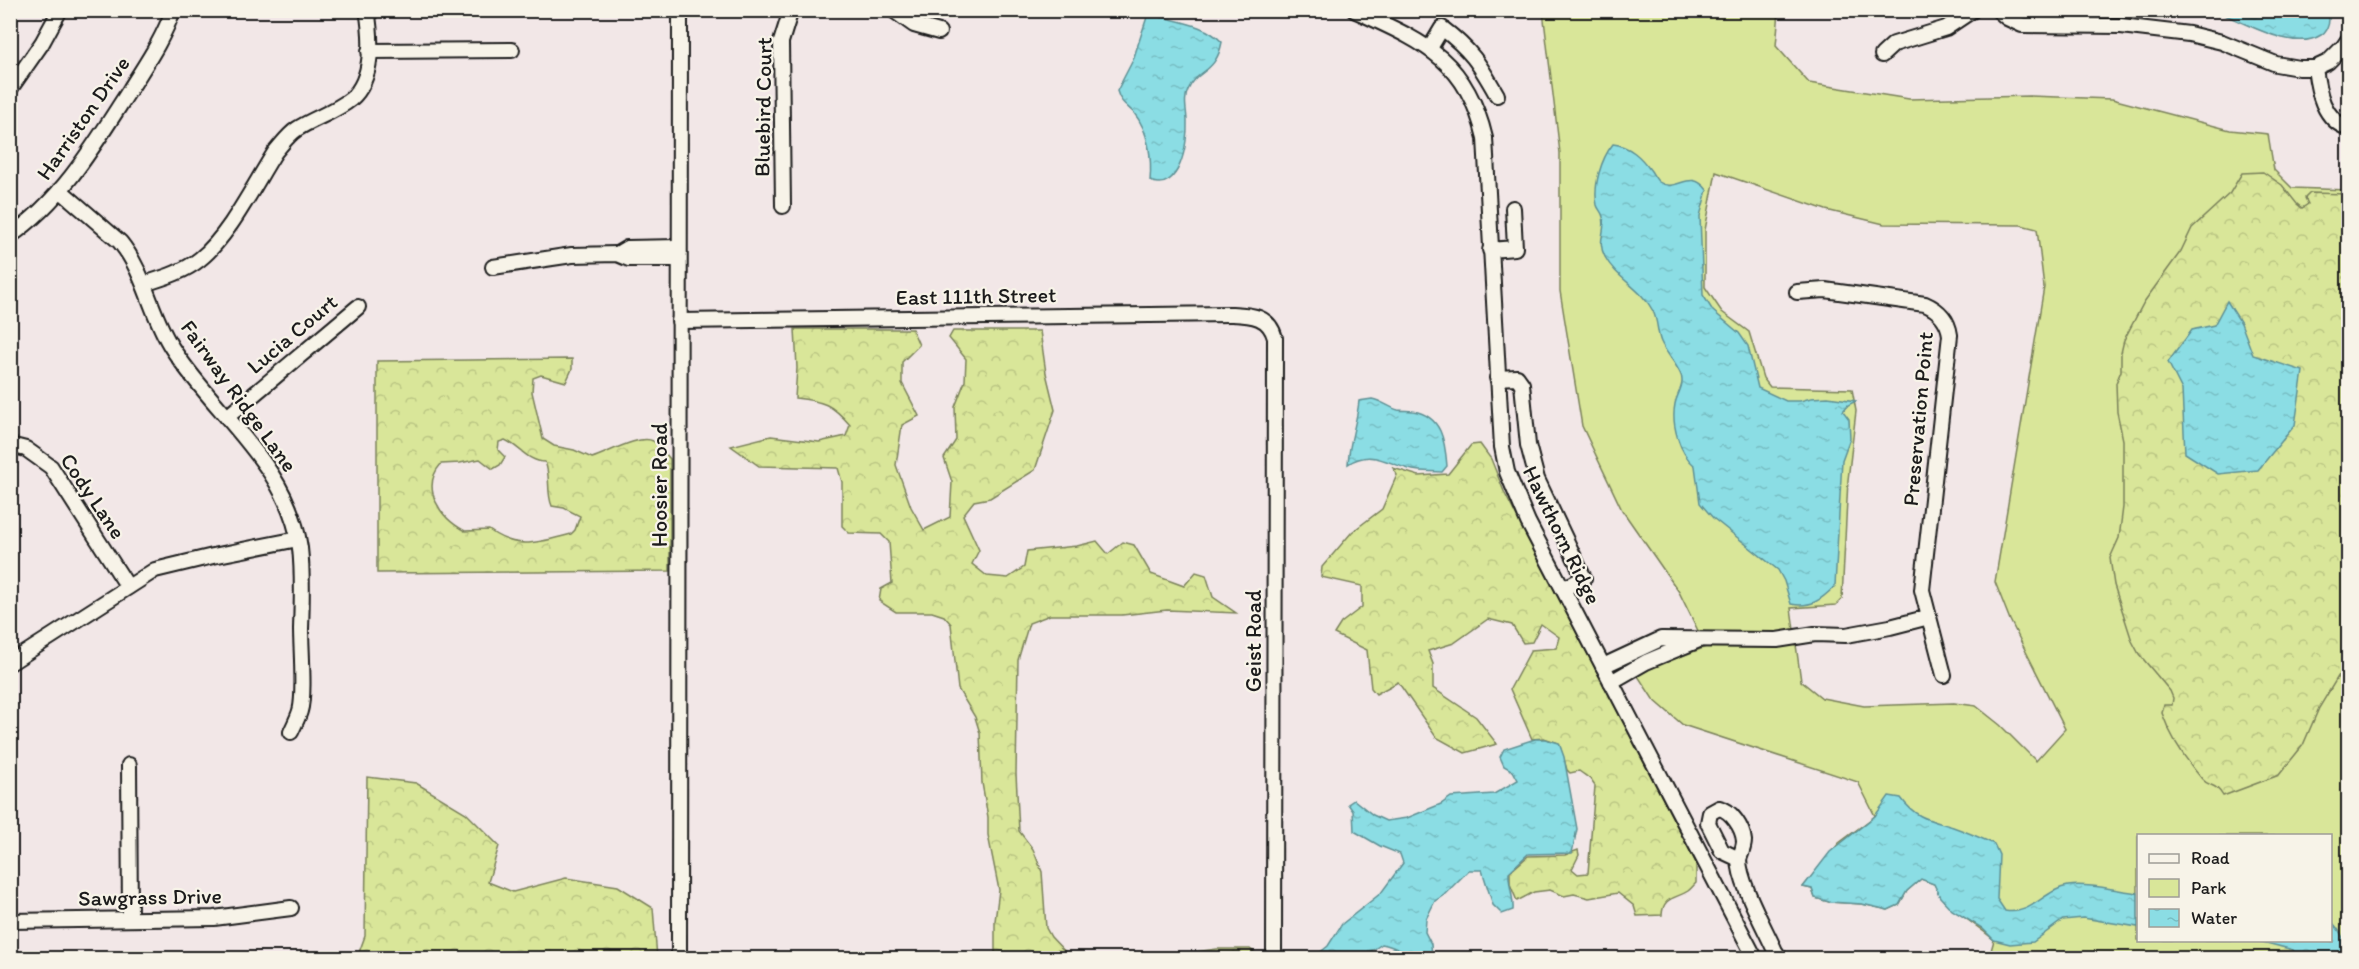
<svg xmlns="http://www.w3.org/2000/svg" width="2359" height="969" font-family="Itim,sans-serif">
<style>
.green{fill:#d9e699;stroke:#7a815a;stroke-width:1.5;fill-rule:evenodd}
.forest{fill:url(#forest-crowns);stroke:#7a815a;stroke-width:1.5;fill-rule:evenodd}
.water{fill:url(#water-ripples);stroke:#5f9094;stroke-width:1.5}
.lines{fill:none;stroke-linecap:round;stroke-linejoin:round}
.minor-casing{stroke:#1c1c1c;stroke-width:18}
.minor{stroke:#f7f3e8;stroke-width:14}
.labels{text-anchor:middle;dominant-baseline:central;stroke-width:4.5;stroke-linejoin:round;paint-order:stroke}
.street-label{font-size:22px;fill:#1c1c1c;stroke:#f7f3e8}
</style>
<defs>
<pattern id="forest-crowns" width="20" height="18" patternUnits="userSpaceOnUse" patternTransform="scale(1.5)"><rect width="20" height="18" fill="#d9e699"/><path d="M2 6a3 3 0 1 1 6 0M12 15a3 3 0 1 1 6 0" fill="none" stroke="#bac583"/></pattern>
<pattern id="water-ripples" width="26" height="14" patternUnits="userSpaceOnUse" patternTransform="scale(1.5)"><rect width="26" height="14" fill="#8bdde4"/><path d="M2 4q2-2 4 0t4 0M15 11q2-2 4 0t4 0" fill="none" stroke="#77bdc3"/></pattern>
</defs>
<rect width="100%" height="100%" fill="#f2e7e7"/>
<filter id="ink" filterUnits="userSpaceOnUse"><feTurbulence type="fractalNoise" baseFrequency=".0167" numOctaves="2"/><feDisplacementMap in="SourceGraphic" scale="12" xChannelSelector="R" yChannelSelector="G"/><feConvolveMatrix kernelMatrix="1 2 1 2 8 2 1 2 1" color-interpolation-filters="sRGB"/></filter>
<g filter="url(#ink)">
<path class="green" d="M 1543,11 L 1779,11 L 1776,46 L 1809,83 L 1909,99 L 2030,96 L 2112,99 L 2230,130 L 2268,134 L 2274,170 L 2292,188 L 2348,190 L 2348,958 L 1989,958 L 1994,940 C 1972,920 1948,912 1934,884 L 1921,879 L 1907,891 L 1899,905 L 1888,910 L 1862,904 L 1829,902 L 1815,898 L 1812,889 L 1803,887 L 1839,843 L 1875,816 L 1858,782 L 1683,725 L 1653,699 L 1636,673 L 1706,647 L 1679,592 L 1622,510 L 1582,426 L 1560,291 L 1560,153 ZM 1716,172 L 1826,210 L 1884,224 L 2021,225 L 2037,229 L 2044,287 L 1995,582 L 2010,620 L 2065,729 L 2036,761 L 2000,725 L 1976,706 L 1954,703 L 1864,706 L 1822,698 L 1801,681 L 1791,608 L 1836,605 L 1842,599 L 1848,480 L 1856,411 L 1852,389 L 1770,387 L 1763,378 L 1749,332 L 1722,312 L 1705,287 L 1705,230 ZM 2138,836 L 2330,836 L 2330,940 L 2138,940 Z"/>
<g class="forest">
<path d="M 2263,172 L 2282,185 L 2297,204 L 2302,208 L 2308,204 L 2305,198 L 2310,193 L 2348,194 L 2348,660 L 2319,708 L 2303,745 L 2279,775 L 2223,796 C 2215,782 2210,788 2202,779 C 2186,760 2170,736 2162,713 L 2164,705 L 2172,705 L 2173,698 L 2170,691 L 2139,654 L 2132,641 L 2114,585 L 2110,558 L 2119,538 L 2123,507 L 2123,440 L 2117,412 L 2116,383 L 2121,371 L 2121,353 L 2124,340 L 2144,302 L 2181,251 L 2192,228 L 2230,193 L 2242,173 Z"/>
<path d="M 795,329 L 912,329 L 919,345 L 902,362 L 902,383 L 919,416 L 902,425 L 896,465 L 911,507 L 924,530 L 950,517 L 952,482 L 944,458 L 956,440 L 955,407 L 965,381 L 966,359 L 949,338 L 953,331 L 1040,331 L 1046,373 L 1055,410 L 1035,470 L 990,498 L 974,501 L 963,515 L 979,550 L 972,564 L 987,576 L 1008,578 L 1024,567 L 1027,551 L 1077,546 L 1097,541 L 1108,554 L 1123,542 L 1134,545 L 1151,574 L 1184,586 L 1196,572 L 1206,575 L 1213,597 L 1236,613 L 1167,610 L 1122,615 L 1050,615 L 1029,623 L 1018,660 L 1016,774 L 1019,831 L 1033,849 L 1042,872 L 1046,928 L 1051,937 L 1070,957 L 1077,958 L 991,958 L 995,953 L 995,921 L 999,890 L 988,835 L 988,817 L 982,783 L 980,733 L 975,717 L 958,689 L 951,624 L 944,616 L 932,612 L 896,612 L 879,601 L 881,589 L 892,583 L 889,542 L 881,534 L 849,533 L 842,526 L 842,482 L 838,468 L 759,466 L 731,446 L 771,436 L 819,442 L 846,436 L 850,425 C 832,404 823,401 795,398 L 797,368 Z"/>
<path d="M 572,359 L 572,369 L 566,382 L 541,375 L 533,378 L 532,392 L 543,439 L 554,446 L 574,450 L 592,458 C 606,454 640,434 653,441 C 659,445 665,453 670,459 L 670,571 L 377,573 L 377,361 ZM 505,440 C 519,446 528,462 545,462 C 551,475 546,492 552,506 L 564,508 L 580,516 L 575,530 L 571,534 C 540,542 517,551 489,530 L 465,531 C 440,518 420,488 441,464 L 460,463 L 480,459 L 493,469 L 500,465 L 505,457 L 498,450 L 499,442 Z"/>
<path d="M 1480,444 L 1491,459 L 1505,494 L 1696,863 L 1696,883 C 1693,886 1691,889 1688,891 C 1676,899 1663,896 1662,915 L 1637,916 L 1634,906 L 1618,893 L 1589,898 L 1574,894 L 1564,896 L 1550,890 L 1534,892 L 1517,901 L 1510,884 L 1510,872 L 1528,856 L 1565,855 L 1578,850 L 1579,855 L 1572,869 L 1578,874 L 1588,873 L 1595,786 L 1590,779 L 1579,771 L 1570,773 L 1567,770 L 1559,743 L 1544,738 L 1532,739 L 1510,689 L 1531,650 L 1556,648 L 1559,637 L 1541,624 L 1532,642 L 1523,643 L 1512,625 L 1488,619 L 1454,643 L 1428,651 L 1433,664 L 1433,688 L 1476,717 L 1497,744 L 1465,753 L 1436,737 L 1398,682 L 1376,694 L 1371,688 L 1367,650 L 1334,634 L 1341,623 L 1362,607 L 1362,586 L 1321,577 L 1322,567 L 1352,532 L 1382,509 L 1397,475 L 1393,468 L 1419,476 L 1448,474 L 1471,445 Z"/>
<path d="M 367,777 L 416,783 L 466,813 L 499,846 L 488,882 L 513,892 L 566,878 L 618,886 L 653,908 L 657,958 L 357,958 L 365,936 Z"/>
<path d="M 1217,949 L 1250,949 L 1259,956 L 1258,958 L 1117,958 L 1159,957 Z"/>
</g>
<g class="water">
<path d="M 2215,11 L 2328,11 C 2330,20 2329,30 2321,35 C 2293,53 2243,21 2215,11 Z"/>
<path d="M 1159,16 C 1180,22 1206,25 1222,42 C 1216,74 1197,69 1188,90 C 1183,100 1187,111 1187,122 C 1188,142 1180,194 1150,181 C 1152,159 1149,131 1134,113 C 1126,105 1120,102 1117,91 L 1133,60 L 1147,17 Z"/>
<path d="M 1613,144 C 1630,146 1641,157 1651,171 C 1653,174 1656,180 1659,182 C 1677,194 1690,167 1707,190 L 1700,216 L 1703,295 L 1713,311 L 1739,333 L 1748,346 L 1758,388 L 1786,401 L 1800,401 L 1811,398 L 1828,397 L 1856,401 L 1848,405 L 1843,411 L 1849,419 L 1850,438 L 1842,460 L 1835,586 C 1821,600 1811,608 1791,604 L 1784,581 L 1778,570 L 1713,518 L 1700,503 L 1695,466 C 1679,453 1671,424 1675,404 C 1677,393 1686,384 1680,373 C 1675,362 1666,353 1661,342 C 1657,333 1658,321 1653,311 C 1642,289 1616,278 1605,257 C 1596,240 1607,232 1603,217 C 1602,212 1598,209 1597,205 C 1593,186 1601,159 1613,144 Z"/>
<path d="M 2227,301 L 2241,323 L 2253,355 L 2303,371 L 2295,425 L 2258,470 L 2218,474 L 2185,453 L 2182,390 L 2168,362 L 2192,330 L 2214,325 Z"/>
<path d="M 1372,399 C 1382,401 1390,408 1398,410 C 1403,411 1408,410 1413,411 C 1442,416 1445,441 1447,466 L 1442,472 C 1433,471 1422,472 1413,470 C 1389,465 1373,448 1348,464 C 1349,442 1357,422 1359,401 Z"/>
<path d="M 1535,739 L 1545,739 L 1559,743 L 1564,757 L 1577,829 L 1572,853 L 1528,854 L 1509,872 C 1508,885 1514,896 1513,910 L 1502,914 L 1493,905 L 1482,870 L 1469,870 L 1444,895 L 1435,901 L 1426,919 L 1425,932 L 1431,944 L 1432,958 C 1410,959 1402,948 1382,944 L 1361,958 L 1313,958 L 1328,946 L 1342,924 L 1381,893 L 1403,863 L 1400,854 L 1380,846 L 1354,831 L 1353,811 L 1348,804 L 1354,800 L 1373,815 L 1386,821 L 1407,818 L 1441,804 L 1451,797 L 1494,794 L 1518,780 L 1513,771 L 1504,766 L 1500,757 L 1504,749 Z"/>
<path d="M 1889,796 L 1901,798 C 1916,819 1931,820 1953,827 C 1967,832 1981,838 1994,844 L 1999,855 L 1997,899 L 2005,911 C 2031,916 2044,890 2068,886 C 2089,883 2118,891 2138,893 L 2138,927 L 2083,918 L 2063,920 L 2033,942 L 2010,944 L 1994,940 L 1982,928 L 1952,910 L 1940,897 L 1934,884 L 1921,879 L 1907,891 L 1899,905 L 1888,910 L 1862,904 L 1829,902 L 1815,898 L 1812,889 L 1803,887 L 1830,852 L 1875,816 Z"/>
<path d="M 2331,921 C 2342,932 2347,942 2344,958 L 2298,958 L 2293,950 L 2259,941 L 2330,940 Z"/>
</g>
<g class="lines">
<g class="minor-casing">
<g id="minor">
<path d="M 893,10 L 914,25 L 939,32"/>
<path d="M 1354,10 C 1423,42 1466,58 1485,138 L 1502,447 L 1507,472 L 1528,522 L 1755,958"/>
<path d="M 1998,10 L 2007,18 L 2022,25 L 2121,26 L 2189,34 L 2222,42 L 2276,64 L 2299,68 L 2315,68 L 2328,62 L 2344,46 L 2348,40"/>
<path d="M 1430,48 L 1442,28 C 1471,50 1479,63 1497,95"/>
<path d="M 369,51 L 512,50"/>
<path d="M 1882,55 L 1894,44 L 1946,28 L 1973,10"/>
<path d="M 2315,68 C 2318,91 2323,120 2348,128"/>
<path d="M 10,89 L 42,43 L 60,10"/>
<path d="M 60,190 L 120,242 C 146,274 150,314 172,348 C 215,415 288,464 300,548 C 303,574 302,602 301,629 C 301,649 305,695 300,711 C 298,718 294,725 291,732"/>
<path d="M 783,206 L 781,42 L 791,10"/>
<path d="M 10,236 C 63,199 95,144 129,91 C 145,65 163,40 173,10"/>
<path d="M 1490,250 L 1515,248 L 1513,208"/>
<path d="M 617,254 L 627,248 L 679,247"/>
<path d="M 493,267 L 572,255 L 617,254 L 629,259 L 679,259"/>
<path d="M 144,284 C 163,278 184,272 200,259 C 229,236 254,185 275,152 C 282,144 288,135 297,129 C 314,118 335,112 351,99 C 374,79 372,38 367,10"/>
<path d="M 1797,292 L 1825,290 L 1925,304 C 1939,310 1948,320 1950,335 L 1922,590 L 1944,675"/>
<path d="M 679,321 L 1230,314 C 1251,315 1269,315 1275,338 L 1274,958"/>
<path d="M 1497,378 L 1517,377 L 1522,384 L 1528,445 L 1537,479 L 1584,578 L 1563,589"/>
<path d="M 227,417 L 358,307"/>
<path d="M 10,445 L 26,449 L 51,467 L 128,587"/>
<path d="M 10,663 L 155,570 L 213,556 L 298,539"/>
<path d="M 1603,666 L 1661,639 L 1777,640 L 1815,634 L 1846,635 L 1890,627 L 1929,617"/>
<path d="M 1611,682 L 1646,662 L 1699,640"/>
<path d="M 129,765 L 130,919"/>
<path d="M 1719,808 C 1731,810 1743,828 1744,841 C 1744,847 1741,854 1739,859 L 1722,851 L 1708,823 L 1710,813 Z"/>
<path d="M 1739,859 C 1739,883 1765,928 1775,951 L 1780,958"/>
<path d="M 10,921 L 214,918 L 291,908"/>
<path d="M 679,958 L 680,10"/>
</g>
</g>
<use href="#minor" class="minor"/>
</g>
</g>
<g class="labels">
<g class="street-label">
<text transform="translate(763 107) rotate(-89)">Bluebird Court</text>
<text transform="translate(83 118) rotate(-55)">Harriston Drive</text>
<text transform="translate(976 296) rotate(-1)">East 111th Street</text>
<text transform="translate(292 334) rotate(-40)">Lucia Court</text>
<text transform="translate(239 396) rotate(54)">Fairway Ridge Lane</text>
<text transform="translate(1918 419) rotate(-85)">Preservation Point</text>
<text transform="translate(659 485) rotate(-90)">Hoosier Road</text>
<text transform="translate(93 496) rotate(56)">Cody Lane</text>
<text transform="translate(1562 535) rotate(64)">Hawthorn Ridge</text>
<text transform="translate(1253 641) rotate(-90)">Geist Road</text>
<text transform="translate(150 897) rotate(-1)">Sawgrass Drive</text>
</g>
</g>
<rect width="2359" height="969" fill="none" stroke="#f7f3e8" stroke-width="36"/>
<rect x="18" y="18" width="2323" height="933" fill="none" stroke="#1c1c1c" stroke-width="2" filter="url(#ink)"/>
<rect x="2137" y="834" width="195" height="108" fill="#f7f3e8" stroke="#9f9d96" stroke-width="1.5"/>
<rect x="2149" y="854" width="30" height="9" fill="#f7f3e8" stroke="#9f9d96" stroke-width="1.5"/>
<text x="2191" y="864" font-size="18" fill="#1c1c1c">Road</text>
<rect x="2149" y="879" width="30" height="18" fill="#d9e699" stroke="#9f9d96" stroke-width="1.5"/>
<text x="2191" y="894" font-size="18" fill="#1c1c1c">Park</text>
<rect x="2149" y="909" width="30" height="18" fill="url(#water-ripples)" stroke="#9f9d96" stroke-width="1.5"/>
<text x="2191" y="924" font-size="18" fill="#1c1c1c">Water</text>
</svg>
